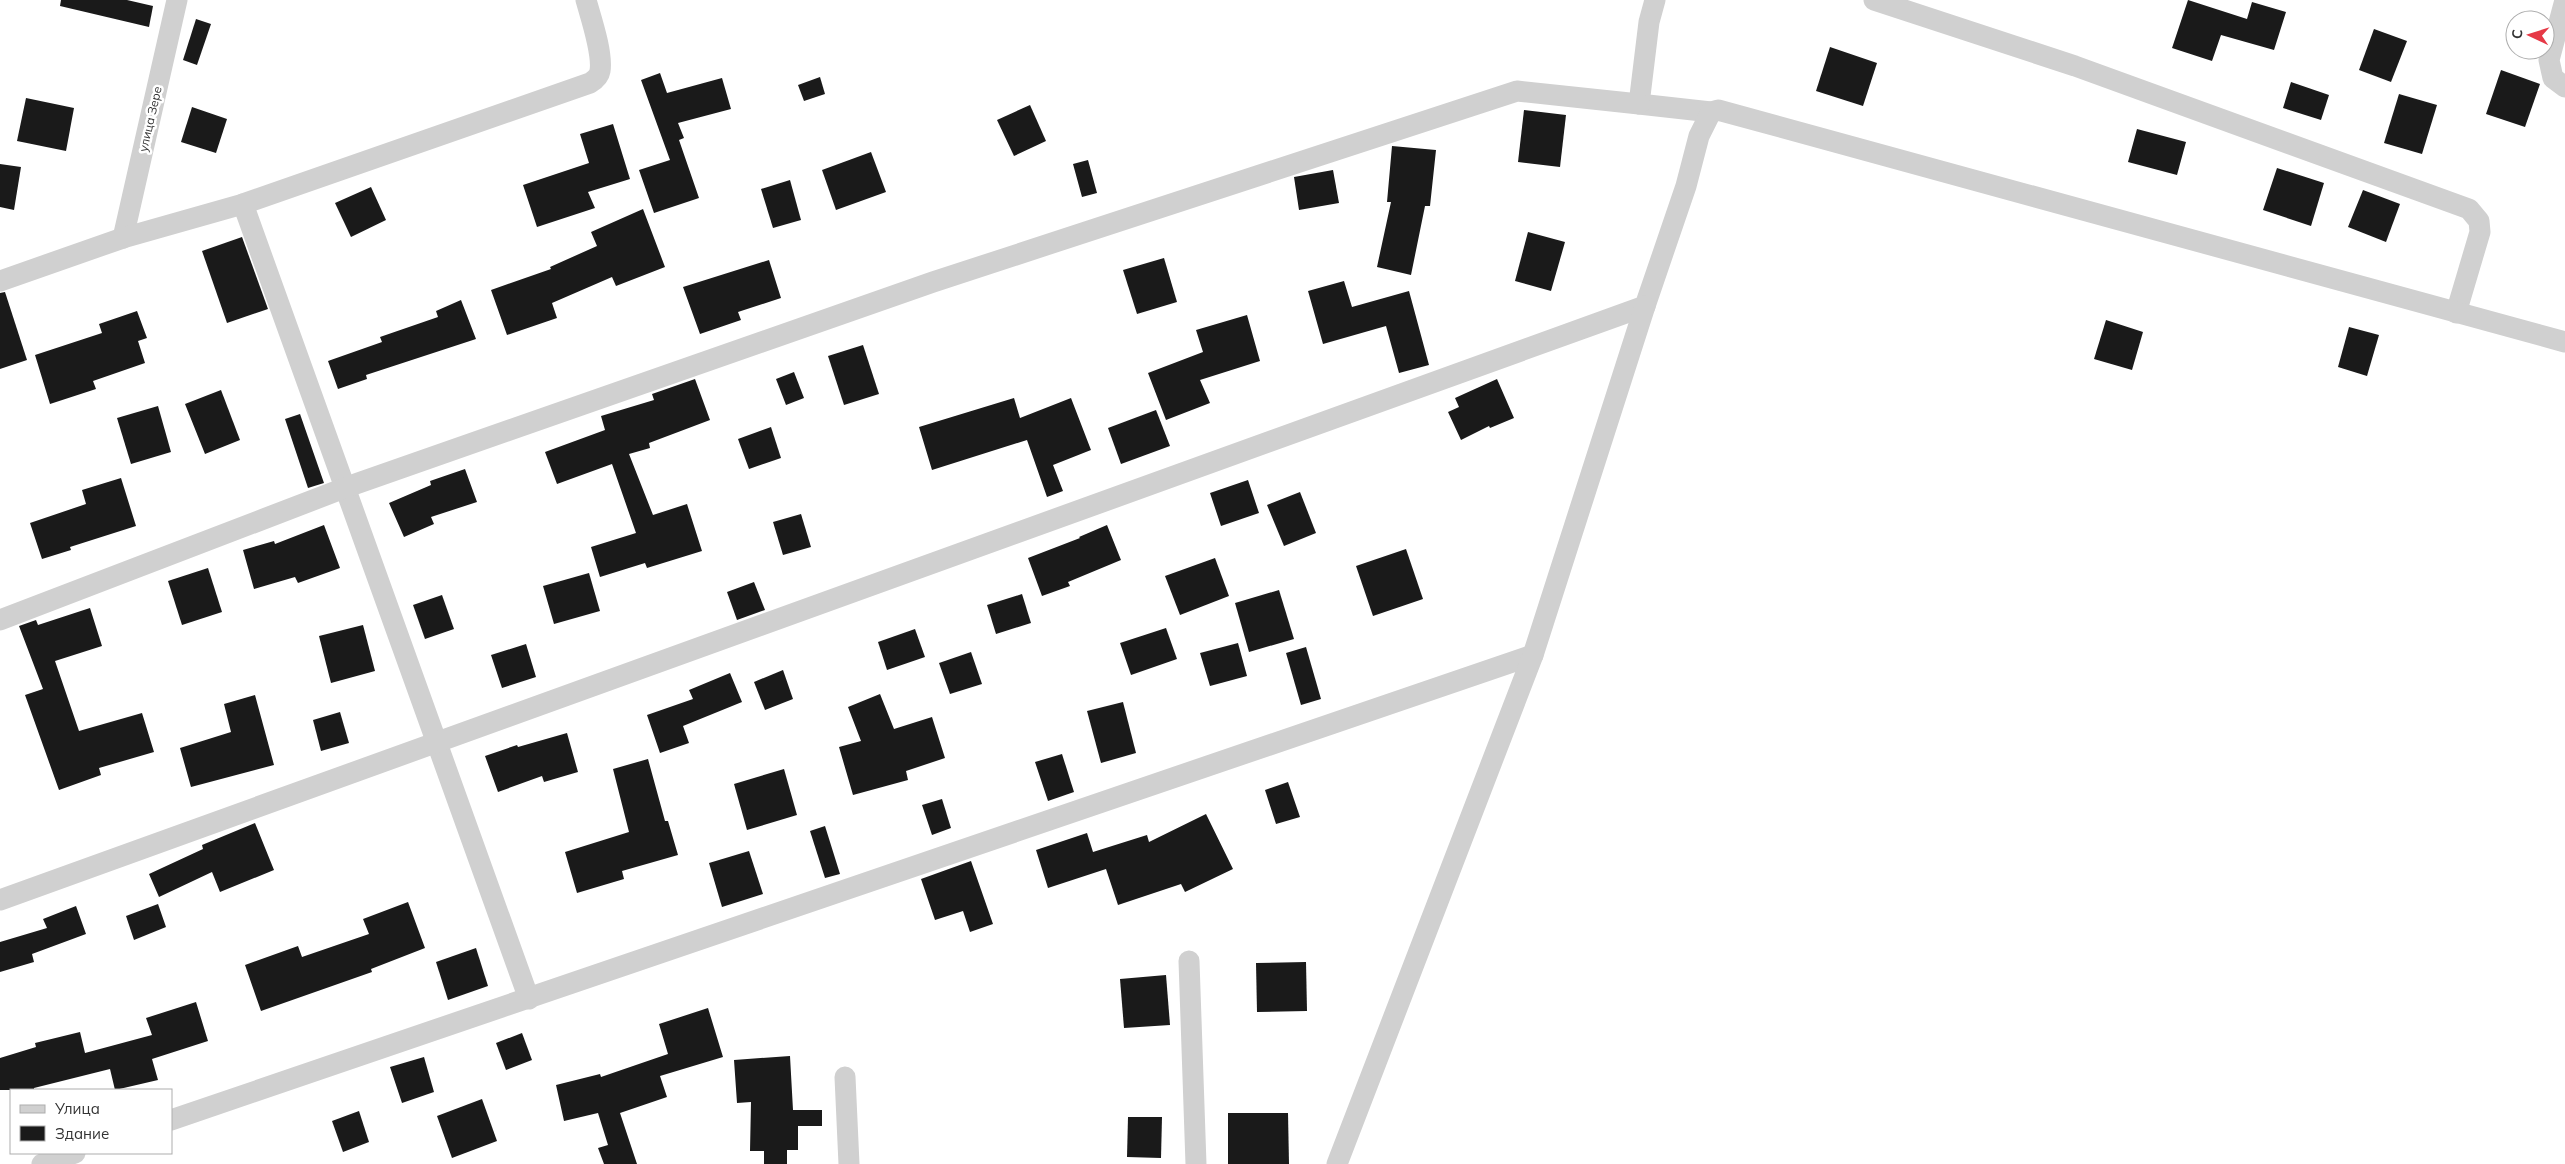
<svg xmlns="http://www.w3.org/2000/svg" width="2565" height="1164" font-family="Mulish,sans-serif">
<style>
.building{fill:#1a1a1a}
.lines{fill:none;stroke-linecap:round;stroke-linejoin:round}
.minor{stroke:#d0d0d0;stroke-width:21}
.labels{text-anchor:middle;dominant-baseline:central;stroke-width:5;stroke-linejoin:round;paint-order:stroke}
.street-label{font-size:12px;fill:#333;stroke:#fff}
</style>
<rect width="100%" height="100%" fill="#fff"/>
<g class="building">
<path d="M 61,0 L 127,0 L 153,6 L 149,27 L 60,6 Z"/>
<path d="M 2188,0 L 2247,19 L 2252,2 L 2286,12 L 2274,50 L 2221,35 L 2212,61 L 2172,48 Z"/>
<path d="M 196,19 L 211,24 L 197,65 L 183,60 Z"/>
<path d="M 2374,29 L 2407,41 L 2391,82 L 2359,70 Z"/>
<path d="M 1830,47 L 1877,63 L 1863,106 L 1816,91 Z"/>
<path d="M 2501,70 L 2540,84 L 2525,127 L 2486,114 Z"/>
<path d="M 660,73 L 667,93 L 722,78 L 731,109 L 678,123 L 684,138 L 679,140 L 699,198 L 654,213 L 639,170 L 670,160 L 641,80 Z"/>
<path d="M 820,77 L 825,94 L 804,101 L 798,85 Z"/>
<path d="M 2291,82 L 2329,95 L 2321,120 L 2283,108 Z"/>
<path d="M 2399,94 L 2437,105 L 2422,154 L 2384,143 Z"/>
<path d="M 26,98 L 74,108 L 66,151 L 17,141 Z"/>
<path d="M 1030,105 L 1046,141 L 1014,156 L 997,120 Z"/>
<path d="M 192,107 L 227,119 L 216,153 L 181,142 Z"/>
<path d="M 1524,110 L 1566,115 L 1560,167 L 1518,162 Z"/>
<path d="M 613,124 L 630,179 L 588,192 L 595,208 L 537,227 L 523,185 L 589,163 L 580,134 Z"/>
<path d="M 2137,129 L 2186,142 L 2177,175 L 2128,162 Z"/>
<path d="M 1392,146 L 1436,150 L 1430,206 L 1425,206 L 1411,275 L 1377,267 L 1391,202 L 1387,202 Z"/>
<path d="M 871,152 L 886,192 L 836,210 L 822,170 Z"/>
<path d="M 1088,160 L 1097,193 L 1082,197 L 1073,164 Z"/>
<path d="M 0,164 L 21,167 L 14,210 L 0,207 Z"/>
<path d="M 2277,168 L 2324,183 L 2311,226 L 2263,210 Z"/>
<path d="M 1333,170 L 1339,203 L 1299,210 L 1294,177 Z"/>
<path d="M 790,180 L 801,220 L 773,228 L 761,189 Z"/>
<path d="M 371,187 L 386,220 L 351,237 L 335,203 Z"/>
<path d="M 2363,190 L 2400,204 L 2386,242 L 2348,227 Z"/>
<path d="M 643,209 L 665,267 L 616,286 L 612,277 L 552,303 L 557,318 L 507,335 L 491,290 L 551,269 L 550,267 L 597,246 L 591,232 Z"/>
<path d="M 1528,232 L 1565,242 L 1551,291 L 1515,281 Z"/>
<path d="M 242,237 L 268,309 L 227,323 L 202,251 Z"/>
<path d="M 1164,258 L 1177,302 L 1137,314 L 1123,270 Z"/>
<path d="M 769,260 L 781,298 L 738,312 L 741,320 L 700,334 L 683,287 Z"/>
<path d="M 1344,281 L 1352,307 L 1409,291 L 1429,365 L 1399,373 L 1386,326 L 1323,344 L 1308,291 Z"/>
<path d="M 5,292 L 27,360 L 0,369 L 0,293 Z"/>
<path d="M 461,300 L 476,339 L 366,375 L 367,379 L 338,389 L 328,361 L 382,342 L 380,337 L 438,317 L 436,311 Z"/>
<path d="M 137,311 L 147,338 L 138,341 L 145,363 L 93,381 L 96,389 L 50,404 L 35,355 L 102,333 L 99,324 Z"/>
<path d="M 1247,315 L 1260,361 L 1200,380 L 1210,403 L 1166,420 L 1148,373 L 1203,352 L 1196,330 Z"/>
<path d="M 2106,320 L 2143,332 L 2132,370 L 2094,359 Z"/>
<path d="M 2349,327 L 2379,335 L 2367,376 L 2338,367 Z"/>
<path d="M 863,345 L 879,394 L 844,405 L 828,356 Z"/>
<path d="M 794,372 L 804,398 L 786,405 L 776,379 Z"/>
<path d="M 695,379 L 710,420 L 649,443 L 650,448 L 629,454 L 653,515 L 687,504 L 702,551 L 647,568 L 645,563 L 600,577 L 591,547 L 636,533 L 612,464 L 557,484 L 545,452 L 605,430 L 601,416 L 654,400 L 652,394 Z"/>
<path d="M 1497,379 L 1514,418 L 1490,428 L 1489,426 L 1461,440 L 1448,412 L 1459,407 L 1455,398 Z"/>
<path d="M 221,390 L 240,440 L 205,454 L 185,404 Z"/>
<path d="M 1014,398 L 1020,418 L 1071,398 L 1091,450 L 1053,465 L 1063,491 L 1047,497 L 1027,440 L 932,470 L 919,427 Z"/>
<path d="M 158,406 L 171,452 L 131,464 L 117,418 Z"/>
<path d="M 1156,410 L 1170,446 L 1121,464 L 1108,428 Z"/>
<path d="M 300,414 L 324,483 L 308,488 L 285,419 Z"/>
<path d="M 771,427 L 781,458 L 749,469 L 738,439 Z"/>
<path d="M 465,469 L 477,502 L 431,517 L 434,524 L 404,537 L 389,503 L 431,485 L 430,481 Z"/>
<path d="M 121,478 L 136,526 L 70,547 L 71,550 L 42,559 L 30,523 L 86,504 L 82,490 Z"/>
<path d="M 1248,480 L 1259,513 L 1221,526 L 1210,493 Z"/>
<path d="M 1300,492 L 1316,533 L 1284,546 L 1267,505 Z"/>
<path d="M 801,514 L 811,547 L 783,555 L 773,522 Z"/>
<path d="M 324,525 L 340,568 L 298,583 L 295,577 L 254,589 L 243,550 L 274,541 L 275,544 Z"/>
<path d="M 1107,525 L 1121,560 L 1068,582 L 1070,586 L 1042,596 L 1028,558 L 1080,538 L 1079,537 Z"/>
<path d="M 1406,549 L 1423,599 L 1373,616 L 1356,566 Z"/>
<path d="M 1215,558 L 1229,596 L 1180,615 L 1165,576 Z"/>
<path d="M 208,568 L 222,612 L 182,625 L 168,581 Z"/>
<path d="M 589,573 L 600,611 L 554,624 L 543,586 Z"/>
<path d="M 754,582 L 765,610 L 737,620 L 727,592 Z"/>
<path d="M 1279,590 L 1294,639 L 1249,652 L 1235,603 Z"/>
<path d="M 1022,594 L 1031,623 L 996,634 L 987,605 Z"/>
<path d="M 442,595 L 454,629 L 425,639 L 413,605 Z"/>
<path d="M 90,608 L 102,646 L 55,661 L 79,731 L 142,713 L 154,752 L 99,768 L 101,775 L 59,790 L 25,695 L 43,689 L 19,626 L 36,620 L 38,625 Z"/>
<path d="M 363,625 L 375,671 L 331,683 L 319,636 Z"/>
<path d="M 1166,628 L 1177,659 L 1131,675 L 1120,643 Z"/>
<path d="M 915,629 L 925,657 L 887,670 L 878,642 Z"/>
<path d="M 1238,643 L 1247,676 L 1210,686 L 1200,653 Z"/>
<path d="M 526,644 L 536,677 L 502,688 L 491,655 Z"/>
<path d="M 1306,647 L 1321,699 L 1301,705 L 1286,653 Z"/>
<path d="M 971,652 L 982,684 L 950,694 L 939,663 Z"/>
<path d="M 783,670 L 793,699 L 765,710 L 754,682 Z"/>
<path d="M 730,673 L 742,702 L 683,726 L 689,743 L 660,753 L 647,715 L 693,699 L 689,690 Z"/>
<path d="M 880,694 L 894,729 L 932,717 L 945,758 L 906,771 L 908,780 L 853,795 L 839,747 L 861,741 L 848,707 Z"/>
<path d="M 255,695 L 274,765 L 191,787 L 180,748 L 231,732 L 224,704 Z"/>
<path d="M 1123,702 L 1136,753 L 1101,763 L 1087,711 Z"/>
<path d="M 340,712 L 349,743 L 321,751 L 313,720 Z"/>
<path d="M 567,733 L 578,772 L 544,782 L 542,776 L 498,792 L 485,756 L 517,745 L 518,747 Z"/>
<path d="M 1062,754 L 1074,792 L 1048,801 L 1035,762 Z"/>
<path d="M 648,759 L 665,821 L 668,821 L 678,855 L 622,871 L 624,879 L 577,893 L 565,852 L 629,832 L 613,769 Z"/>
<path d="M 784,769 L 797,815 L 747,830 L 734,784 Z"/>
<path d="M 1288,782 L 1300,817 L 1276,824 L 1265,790 Z"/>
<path d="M 942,799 L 951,828 L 932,835 L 922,805 Z"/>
<path d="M 1206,814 L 1233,869 L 1185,892 L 1181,884 L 1118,905 L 1106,869 L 1048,888 L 1036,850 L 1087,833 L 1093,852 L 1147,835 L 1149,842 Z"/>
<path d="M 255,823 L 274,870 L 220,892 L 212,872 L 159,897 L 149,874 L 203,849 L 202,845 Z"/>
<path d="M 825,826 L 840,874 L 825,878 L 810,831 Z"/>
<path d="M 749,851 L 763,894 L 722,907 L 709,863 Z"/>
<path d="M 971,861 L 993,924 L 970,932 L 963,911 L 935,920 L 921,879 Z"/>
<path d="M 408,902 L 425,948 L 371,969 L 372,972 L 261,1011 L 245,965 L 298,946 L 302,957 L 369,934 L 363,919 Z"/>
<path d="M 158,904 L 166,927 L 134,940 L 126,916 Z"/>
<path d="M 76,906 L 86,934 L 32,954 L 34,962 L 0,972 L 0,942 L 47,928 L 43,919 Z"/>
<path d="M 476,948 L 488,986 L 448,1000 L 436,962 Z"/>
<path d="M 1306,962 L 1307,1011 L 1257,1012 L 1256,963 Z"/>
<path d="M 1166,975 L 1170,1025 L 1124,1028 L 1120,979 Z"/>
<path d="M 196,1002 L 208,1041 L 152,1059 L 158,1080 L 115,1090 L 110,1069 L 34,1088 L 34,1090 L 0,1090 L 0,1058 L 36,1047 L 35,1043 L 80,1032 L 85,1053 L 152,1035 L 146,1018 Z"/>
<path d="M 708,1008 L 723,1057 L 660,1076 L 667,1097 L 620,1113 L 637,1164 L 604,1164 L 598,1148 L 608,1145 L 598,1113 L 564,1121 L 556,1085 L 600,1074 L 601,1077 L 668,1054 L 659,1024 Z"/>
<path d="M 522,1033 L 532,1060 L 506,1070 L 496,1043 Z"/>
<path d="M 790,1056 L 793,1110 L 822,1110 L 822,1126 L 798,1126 L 798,1150 L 787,1150 L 787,1164 L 764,1164 L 764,1151 L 750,1151 L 751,1102 L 737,1103 L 734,1060 Z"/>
<path d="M 424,1057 L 434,1092 L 402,1103 L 390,1067 Z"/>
<path d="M 482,1099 L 497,1141 L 452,1158 L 437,1116 Z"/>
<path d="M 359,1111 L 369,1142 L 343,1152 L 332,1121 Z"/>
<path d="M 1228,1113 L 1288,1113 L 1289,1164 L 1228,1164 Z"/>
<path d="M 1128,1117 L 1162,1117 L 1161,1158 L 1127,1157 Z"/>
</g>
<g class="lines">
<g class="minor">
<path d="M 1655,0 L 1649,22 L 1639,104 L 1711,112"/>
<path d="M 1874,0 L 2075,66 L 2469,209 L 2479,221 L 2480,232 L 2456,313"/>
<path d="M 2565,0 L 2549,60 L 2553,78 L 2565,87"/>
<path d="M 243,204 L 529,999"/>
<path d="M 123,238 L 177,0"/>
<path d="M 0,281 L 123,238 L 243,204 L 590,83 C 595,80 599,77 600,71 C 603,53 591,18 586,0"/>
<path d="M 0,620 L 347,487 L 933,282 L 1517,91 L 1639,104"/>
<path d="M 0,900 L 1645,306 L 1686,186 L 1699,136 L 1711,112 L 1718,110 L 2565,342"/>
<path d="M 1189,961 L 1196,1164"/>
<path d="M 845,1077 L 849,1164"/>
<path d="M 171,1120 L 1533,655"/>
<path d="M 42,1164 L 75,1153"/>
<path d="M 1337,1164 L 1533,655 L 1645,306"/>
</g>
</g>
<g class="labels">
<g class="street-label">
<text transform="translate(150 119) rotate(-77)">улица Зере</text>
</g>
</g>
<rect x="10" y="1089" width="162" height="65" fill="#ffffff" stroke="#adadad"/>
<rect x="20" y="1105" width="25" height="8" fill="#d0d0d0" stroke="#adadad"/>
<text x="55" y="1114" font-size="15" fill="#333333">Улица</text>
<rect x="20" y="1126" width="25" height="15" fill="#1a1a1a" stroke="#adadad"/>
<text x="55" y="1139" font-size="15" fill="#333333">Здание</text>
<g transform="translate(2530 35) rotate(274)"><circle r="24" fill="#ffffff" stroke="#adadad"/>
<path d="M0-4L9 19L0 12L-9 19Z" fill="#e63946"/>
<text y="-8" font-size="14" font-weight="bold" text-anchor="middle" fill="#333333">С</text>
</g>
</svg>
